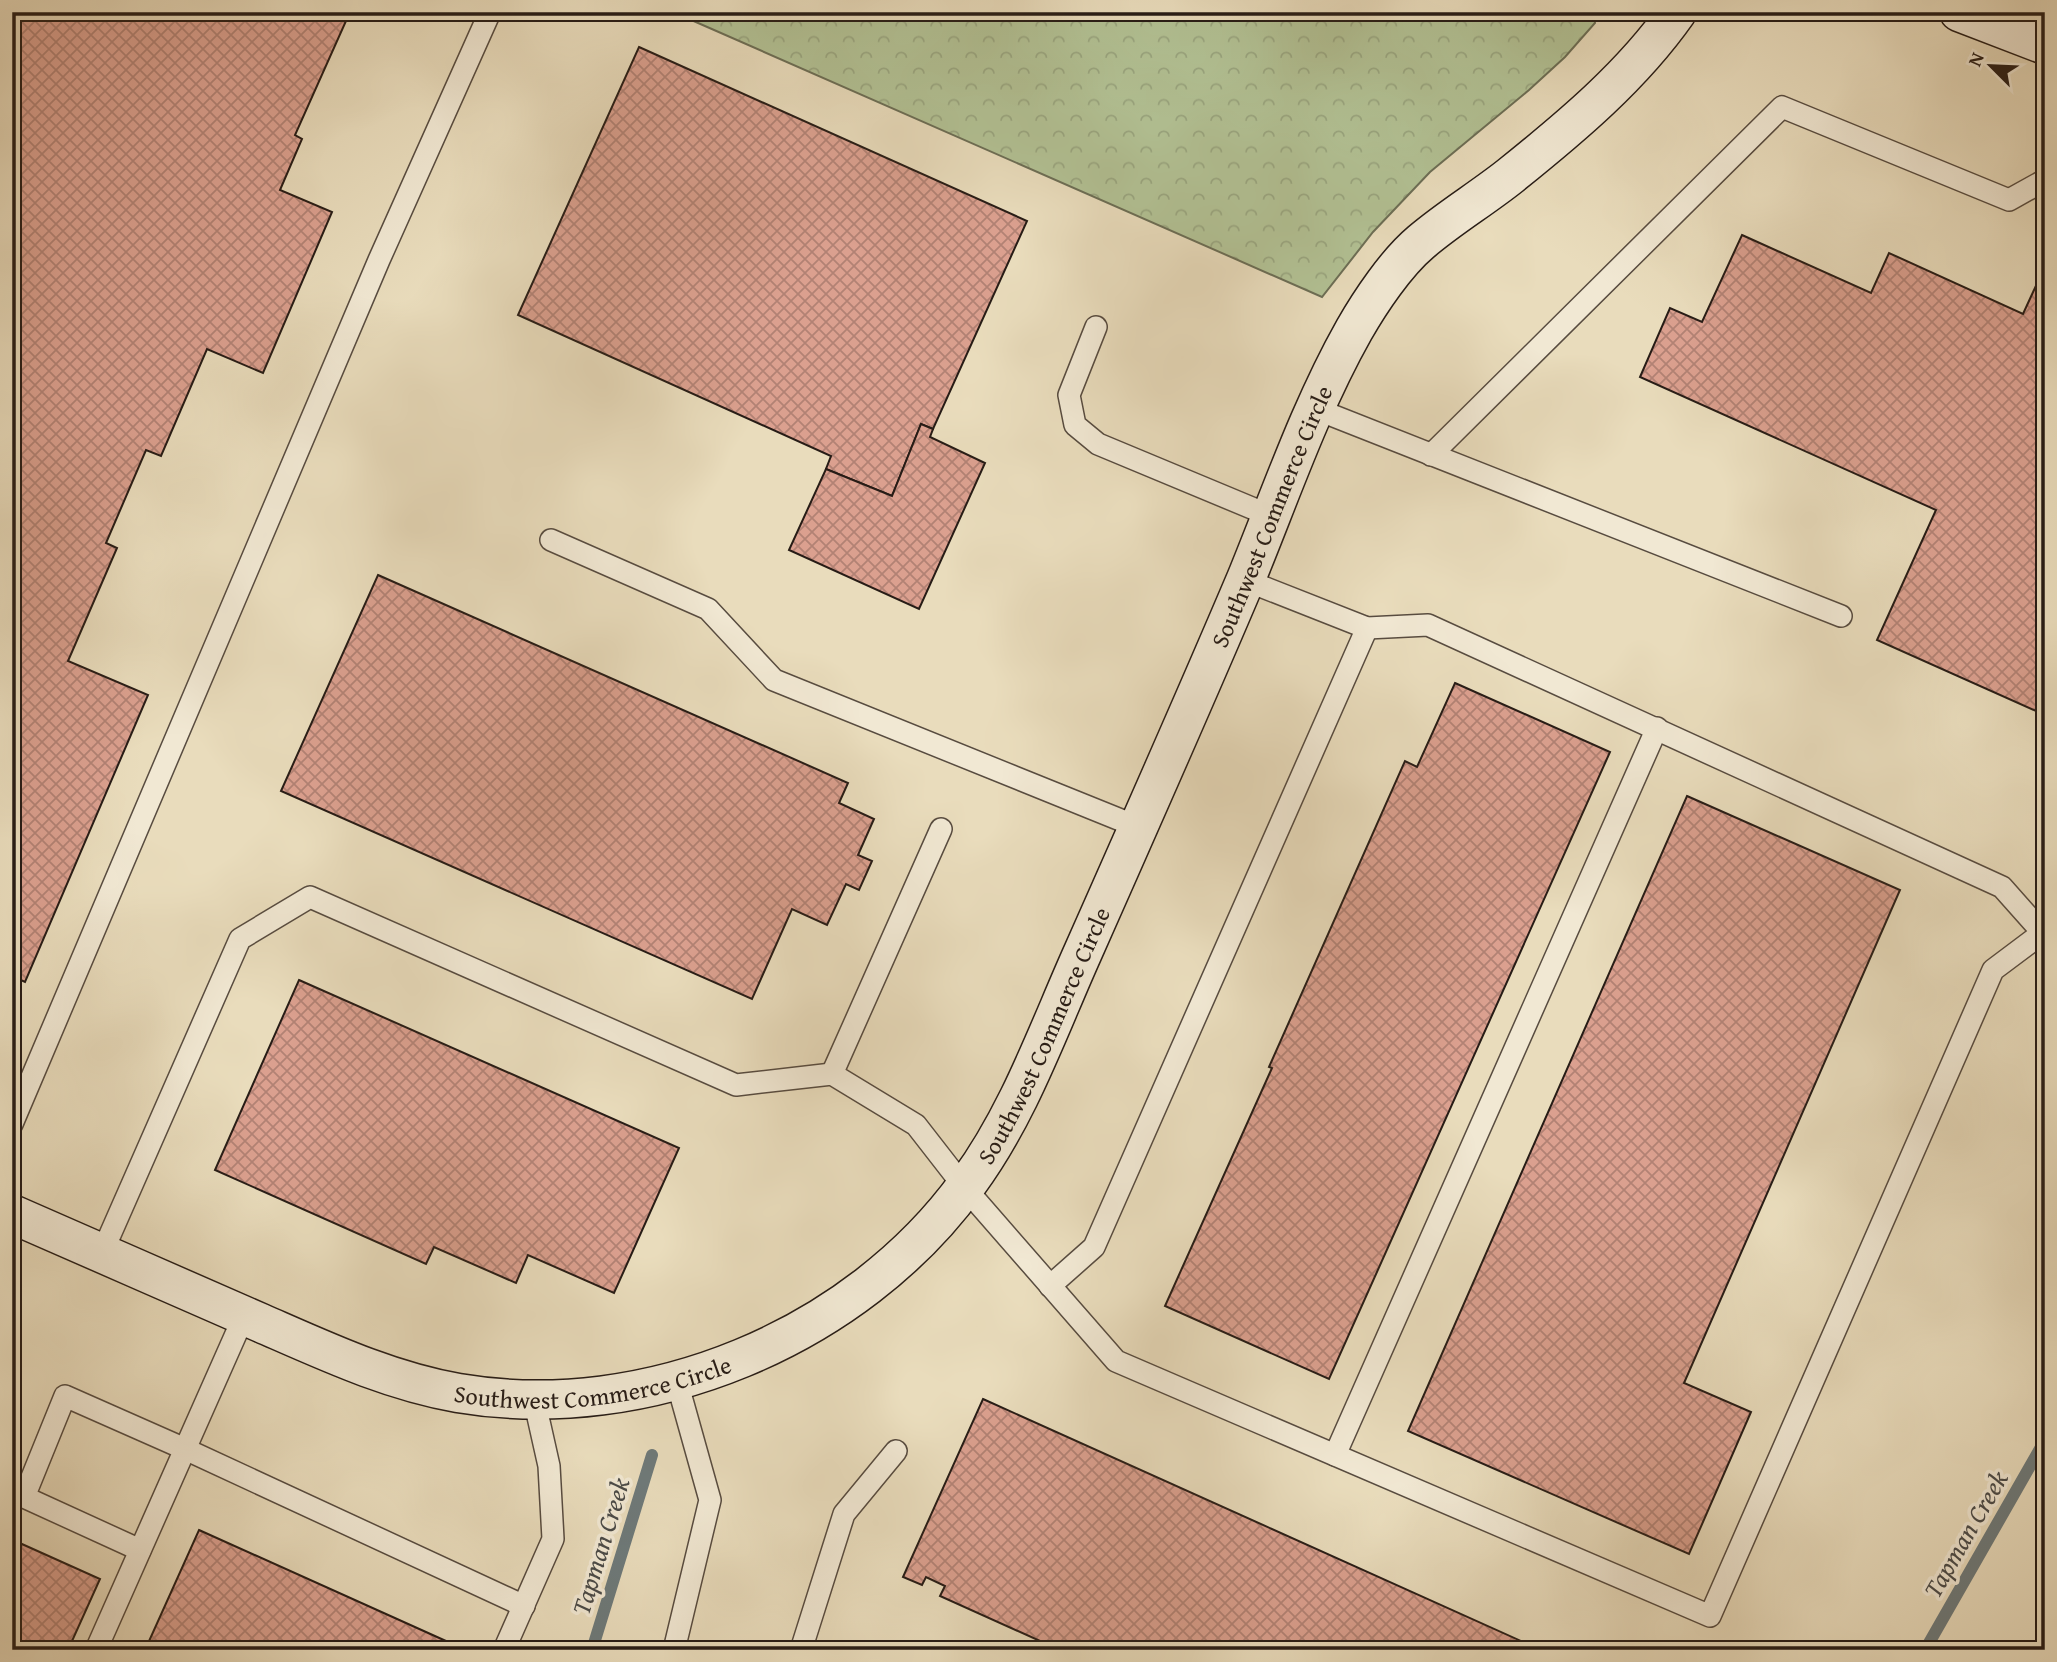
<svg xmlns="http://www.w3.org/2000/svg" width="2057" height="1662" font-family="'Gentium Book Plus',serif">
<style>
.forest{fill:url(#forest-crowns);stroke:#6c6e55;stroke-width:2}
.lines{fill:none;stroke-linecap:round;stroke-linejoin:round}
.stream{stroke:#6e7a7a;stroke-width:12}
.building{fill:url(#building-cross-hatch);stroke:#271c16;stroke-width:2}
.lane-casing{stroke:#584c40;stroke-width:24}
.secondary-casing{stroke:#271c16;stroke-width:41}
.lane{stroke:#f1e8d3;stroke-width:21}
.secondary{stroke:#f1e8d3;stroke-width:38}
.labels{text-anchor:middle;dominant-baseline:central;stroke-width:7;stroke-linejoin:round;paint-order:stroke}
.street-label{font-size:24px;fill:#271c16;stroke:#f1e8d3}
.water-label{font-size:26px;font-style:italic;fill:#4b4b48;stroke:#f1e8d3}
</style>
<defs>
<pattern id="forest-crowns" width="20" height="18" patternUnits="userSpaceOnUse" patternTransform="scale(1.75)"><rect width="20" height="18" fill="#b2c194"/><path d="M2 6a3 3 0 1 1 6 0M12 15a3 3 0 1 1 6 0" fill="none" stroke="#99a57f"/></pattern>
<pattern id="building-cross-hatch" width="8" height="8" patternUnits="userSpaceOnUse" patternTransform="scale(1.75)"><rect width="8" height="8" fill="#dba08f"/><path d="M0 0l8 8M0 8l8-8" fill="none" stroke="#b28274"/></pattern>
</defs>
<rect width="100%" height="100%" fill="#e9dcbc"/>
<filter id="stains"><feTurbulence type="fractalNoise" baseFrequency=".00286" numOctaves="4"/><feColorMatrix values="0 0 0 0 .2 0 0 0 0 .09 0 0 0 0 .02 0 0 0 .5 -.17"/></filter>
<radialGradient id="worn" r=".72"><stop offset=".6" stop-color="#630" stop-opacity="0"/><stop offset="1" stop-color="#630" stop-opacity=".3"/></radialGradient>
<path class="forest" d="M 673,12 L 1593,12 L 1595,23 L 1565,57 L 1529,90 L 1430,172 L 1373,232 L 1322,297 Z"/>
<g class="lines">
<g class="stream">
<path d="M 592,1650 L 652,1455"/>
<path d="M 1925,1650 L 2045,1440"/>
</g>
</g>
<g class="building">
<path d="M 12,12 L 350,12 L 295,135 L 302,139 L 280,190 L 332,212 L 263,373 L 207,349 L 161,456 L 146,450 L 106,543 L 117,548 L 68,661 L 148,695 L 25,982 L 12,976 Z"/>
<path d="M 639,47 L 1027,221 L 933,429 L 921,424 L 892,496 L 826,469 L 831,456 L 518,315 Z"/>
<path d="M 1742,235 L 1871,293 L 1889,253 L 2023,314 L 2045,266 L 2045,715 L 1877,640 L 1936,510 L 1640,377 L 1670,308 L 1702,322 Z"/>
<path d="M 921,424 L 933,429 L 930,437 L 985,463 L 919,609 L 789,550 L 826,469 L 892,496 Z"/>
<path d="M 378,575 L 848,783 L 839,803 L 874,819 L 858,855 L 872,861 L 859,890 L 846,884 L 827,925 L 792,909 L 752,999 L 281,791 Z"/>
<path d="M 1455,683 L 1610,752 L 1329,1379 L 1165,1306 L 1272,1068 L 1269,1067 L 1405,761 L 1417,767 Z"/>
<path d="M 1687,796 L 1900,890 L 1684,1383 L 1751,1412 L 1689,1554 L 1408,1431 Z"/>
<path d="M 299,980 L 679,1148 L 614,1293 L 528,1255 L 516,1283 L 434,1247 L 426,1264 L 215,1170 Z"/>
<path d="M 983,1399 L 1541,1650 L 1060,1650 L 940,1596 L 945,1586 L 926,1577 L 922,1585 L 903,1577 Z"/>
<path d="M 199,1530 L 466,1650 L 145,1650 Z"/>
<path d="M 13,1540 L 100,1579 L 68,1650 L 12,1650 Z"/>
</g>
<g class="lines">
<g class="lane-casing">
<g id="lane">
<path d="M 1096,327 L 1069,395 L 1075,425 L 1098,444 L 1271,516"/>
<path d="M 1316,409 L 1841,616"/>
<path d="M 1431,455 L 1782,107 L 2009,200 L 2045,180"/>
<path d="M 551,540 L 708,609 L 774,680 L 1138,827"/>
<path d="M 1245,580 L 1367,628 L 1428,625 L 2002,887 L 2042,932"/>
<path d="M 832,1074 L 941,829"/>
<path d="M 12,1124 L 379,260 L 490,12"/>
<path d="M 102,1253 L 240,939 L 310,897 L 736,1085 L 832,1074 L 916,1125 L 965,1188 L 1116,1361 L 1710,1616 L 1993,970 L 2045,931"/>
<path d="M 1050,1286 L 1094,1247 L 1367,628"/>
<path d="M 1335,1455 L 1657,728"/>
<path d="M 140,1550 L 24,1497 L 65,1396 L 185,1449 L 524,1606"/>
<path d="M 96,1650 L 244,1316"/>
<path d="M 504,1650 L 553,1539 L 549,1466 L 534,1399"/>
<path d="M 674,1650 L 710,1500 L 677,1382"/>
<path d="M 801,1650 L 844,1514 L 896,1451"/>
</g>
</g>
<g class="secondary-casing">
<g id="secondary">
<path d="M 1959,12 L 2045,45"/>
<path id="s1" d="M 12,1214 C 95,1250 178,1287 261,1323 C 325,1351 389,1381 458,1393 C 647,1425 856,1338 968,1183 C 1019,1114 1048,1030 1083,952 C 1138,828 1193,704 1246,579 C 1280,496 1310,408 1354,330 C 1370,302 1396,263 1421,242 C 1449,218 1481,199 1510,176 C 1571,127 1632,76 1677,12"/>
</g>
</g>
<use href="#lane" class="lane"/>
<use href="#secondary" class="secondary"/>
</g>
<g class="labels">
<g class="street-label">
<text stroke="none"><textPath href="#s1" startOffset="1794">Southwest Commerce Circle</textPath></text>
<text stroke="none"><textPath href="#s1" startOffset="1227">Southwest Commerce Circle</textPath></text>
<text stroke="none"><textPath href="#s1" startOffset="618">Southwest Commerce Circle</textPath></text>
</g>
<g class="water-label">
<text transform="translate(1965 1534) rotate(-60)">Tapman Creek</text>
<text transform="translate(600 1546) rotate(-73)">Tapman Creek</text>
</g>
</g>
<rect width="2057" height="1662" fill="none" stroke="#e9dcbc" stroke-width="42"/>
<rect x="14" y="14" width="2029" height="1634" fill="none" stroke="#271c16" stroke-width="3.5"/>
<rect x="21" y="21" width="2015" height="1620" fill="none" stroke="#271c16" stroke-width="2"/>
<g transform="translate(1991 66) rotate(294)" stroke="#f1e8d3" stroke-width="5" paint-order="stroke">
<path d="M0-5L12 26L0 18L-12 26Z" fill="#271c16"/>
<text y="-10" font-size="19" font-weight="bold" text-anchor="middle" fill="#271c16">N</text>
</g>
<rect width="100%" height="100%" filter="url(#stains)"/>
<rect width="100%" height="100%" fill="url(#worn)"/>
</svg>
